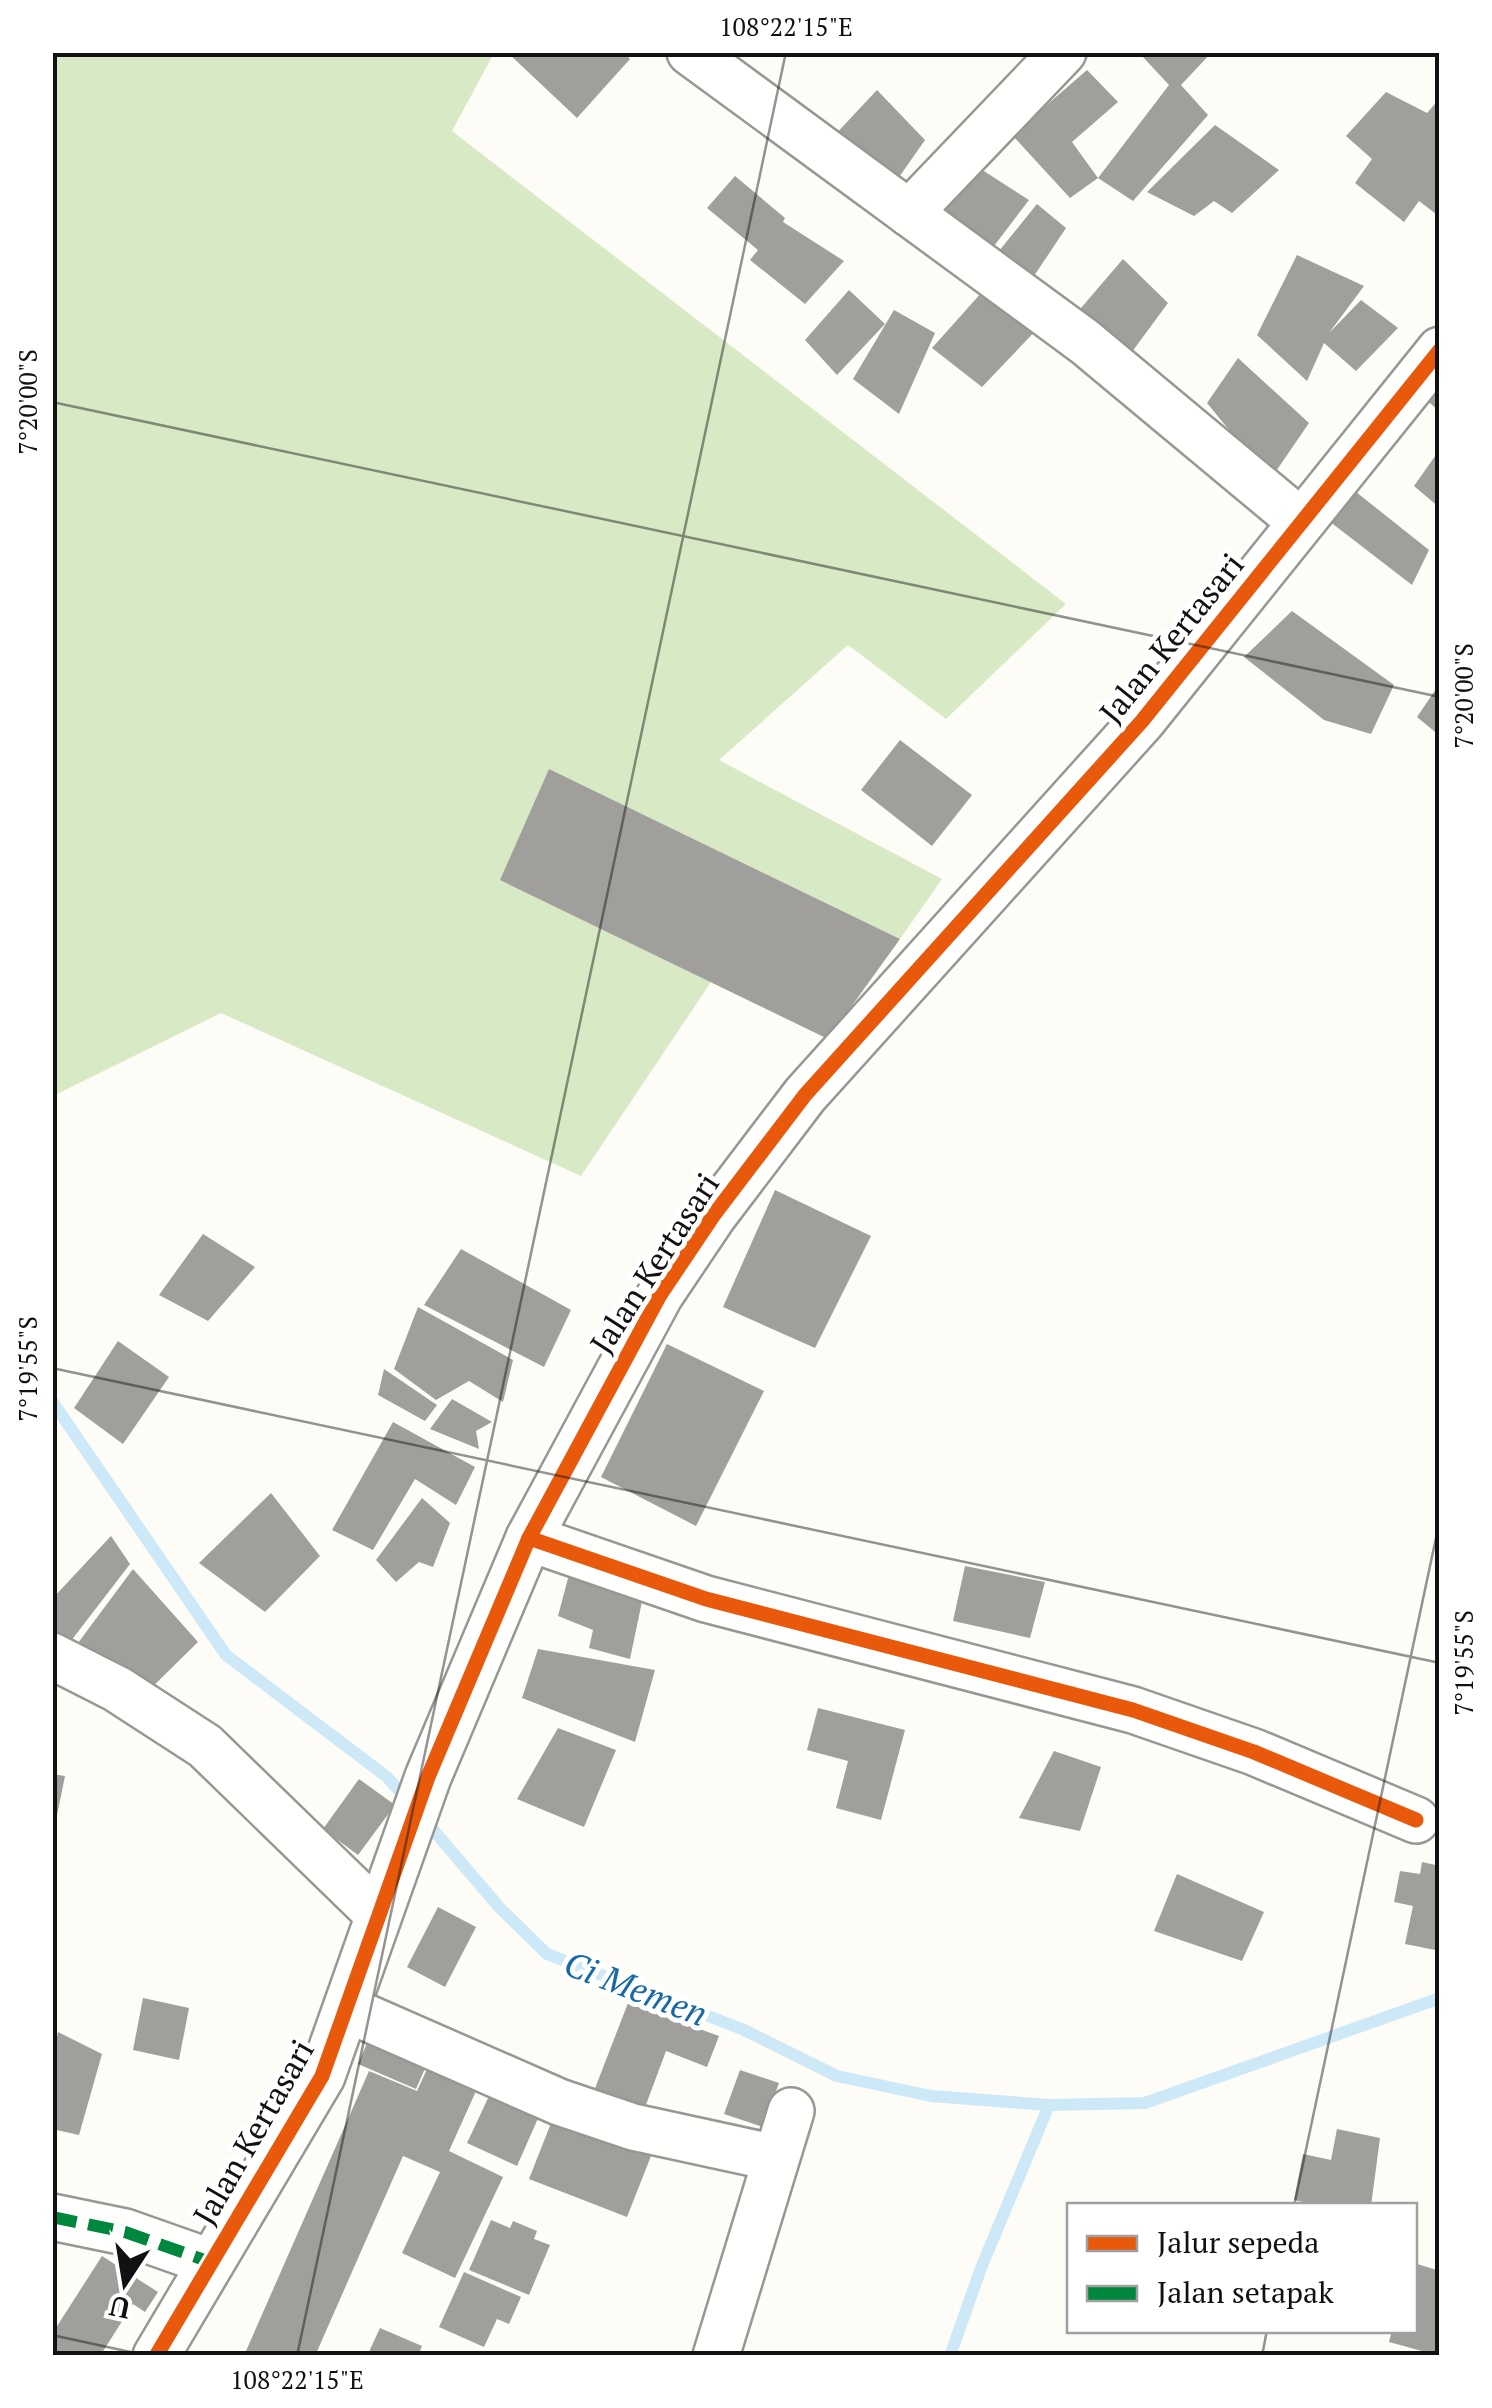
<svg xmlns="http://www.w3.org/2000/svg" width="1492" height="2408" font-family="'PT Serif',serif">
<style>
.forest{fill:#d8eac5}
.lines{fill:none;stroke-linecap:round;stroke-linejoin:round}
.stream{stroke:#cde8f7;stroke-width:12}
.building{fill:#a19f9c}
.minor-casing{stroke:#979795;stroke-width:50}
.minor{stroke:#fffffe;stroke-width:45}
.quiet{stroke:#00873e;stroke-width:12;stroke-dasharray:25 12;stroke-linecap:butt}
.cycleway-casing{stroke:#fff;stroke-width:21}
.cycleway{stroke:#e8590c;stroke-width:15}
.ticks{fill:none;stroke:#111;stroke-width:2.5;stroke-opacity:0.45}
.labels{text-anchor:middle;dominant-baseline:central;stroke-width:10;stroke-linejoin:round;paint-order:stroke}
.street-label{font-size:32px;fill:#111;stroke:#fff}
.water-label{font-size:35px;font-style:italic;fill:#1768a6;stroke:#fff}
.neatline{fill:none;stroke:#111;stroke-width:4}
.ticks-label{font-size:25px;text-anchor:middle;fill:#111}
</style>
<rect width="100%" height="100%" fill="#fdfcf7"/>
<path class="forest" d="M 53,53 L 494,53 L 452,131 L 1066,604 L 946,719 L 848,645 L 719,760 L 942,879 L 900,939 L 549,770 L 501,880 L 711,982 L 581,1176 L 221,1013 L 53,1096 Z"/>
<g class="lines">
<g class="stream">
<path d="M 52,1401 L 226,1655 L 387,1777 L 410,1803"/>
<path d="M 423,1818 L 499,1907 L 547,1954 L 742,2029 L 837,2076 L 931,2096 L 1049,2105 L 1145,2103 L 1440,1998"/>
<path d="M 950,2356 L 981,2268 L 1049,2105"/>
</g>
</g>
<g class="building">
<path d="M 507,52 L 623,52 L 630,59 L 577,118 Z"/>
<path d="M 1147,52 L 1212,52 L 1181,85 L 1208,115 L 1133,201 L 1098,178 L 1169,85 L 1143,57 Z"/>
<path d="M 1087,70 L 1118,102 L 1072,142 L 1098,178 L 1070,198 L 1012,135 Z"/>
<path d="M 877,90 L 925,140 L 890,190 L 832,138 Z"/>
<path d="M 1386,92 L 1427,113 L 1440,98 L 1436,214 L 1419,201 L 1404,222 L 1355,183 L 1372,159 L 1346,136 Z"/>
<path d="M 1215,125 L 1279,170 L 1232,213 L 1214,201 L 1194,216 L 1147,192 Z"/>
<path d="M 973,164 L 1029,200 L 991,250 L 939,214 Z"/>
<path d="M 735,176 L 785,218 L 783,222 L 844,261 L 805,304 L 750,260 L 758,250 L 707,208 Z"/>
<path d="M 1037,204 L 1066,228 L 1030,282 L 999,251 Z"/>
<path d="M 1297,255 L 1364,286 L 1329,333 L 1361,300 L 1398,328 L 1356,371 L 1324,343 L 1307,381 L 1257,335 Z"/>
<path d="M 1123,259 L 1168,303 L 1123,364 L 1075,315 Z"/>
<path d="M 991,282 L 1041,325 L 982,387 L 932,348 Z"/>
<path d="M 849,290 L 885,324 L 837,375 L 805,340 Z"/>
<path d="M 894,310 L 935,333 L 899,414 L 853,379 Z"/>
<path d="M 1238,358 L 1309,423 L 1270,480 L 1207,403 Z"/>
<path d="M 1440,372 L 1440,412 L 1422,396 Z"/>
<path d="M 1440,449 L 1440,508 L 1414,486 Z"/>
<path d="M 1346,484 L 1429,550 L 1412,585 L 1329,521 Z"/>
<path d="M 1292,611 L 1394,685 L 1371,734 L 1324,720 L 1244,657 Z"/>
<path d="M 1440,683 L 1440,736 L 1417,717 Z"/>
<path d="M 900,740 L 972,795 L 932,846 L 861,790 Z"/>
<path d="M 549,769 L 900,939 L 828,1039 L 500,880 Z"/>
<path d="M 775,1190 L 871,1236 L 815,1348 L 723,1307 Z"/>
<path d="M 203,1234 L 255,1267 L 208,1321 L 159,1295 Z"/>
<path d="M 461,1249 L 571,1310 L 544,1367 L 424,1305 Z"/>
<path d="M 418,1307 L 513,1360 L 503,1402 L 469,1381 L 436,1400 L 394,1369 Z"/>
<path d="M 118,1341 L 169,1377 L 123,1444 L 74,1408 Z"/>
<path d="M 667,1344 L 764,1391 L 696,1526 L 601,1477 Z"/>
<path d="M 384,1369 L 437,1405 L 425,1421 L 378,1395 Z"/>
<path d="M 452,1399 L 492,1422 L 476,1431 L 479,1449 L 430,1429 Z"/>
<path d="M 393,1422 L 475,1467 L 456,1505 L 415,1479 L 373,1550 L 332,1530 Z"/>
<path d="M 271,1493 L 320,1556 L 265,1612 L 199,1563 Z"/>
<path d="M 422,1498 L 450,1523 L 433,1567 L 419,1562 L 396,1582 L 376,1560 Z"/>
<path d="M 111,1536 L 130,1564 L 64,1650 L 52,1643 L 52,1599 Z"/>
<path d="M 965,1566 L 1045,1582 L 1030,1638 L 953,1621 Z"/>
<path d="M 571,1567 L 645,1587 L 630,1659 L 589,1648 L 593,1630 L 558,1616 Z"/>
<path d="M 133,1569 L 198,1642 L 142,1697 L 72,1651 Z"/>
<path d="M 538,1649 L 655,1670 L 635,1742 L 522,1698 Z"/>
<path d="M 818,1708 L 905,1730 L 881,1820 L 836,1808 L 848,1761 L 807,1750 Z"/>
<path d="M 558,1728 L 616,1750 L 584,1827 L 517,1799 Z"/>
<path d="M 1054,1751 L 1101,1767 L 1080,1831 L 1019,1818 Z"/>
<path d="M 52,1774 L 65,1776 L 54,1830 L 52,1830 Z"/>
<path d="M 359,1779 L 395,1805 L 358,1855 L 323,1829 Z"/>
<path d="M 1422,1862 L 1440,1866 L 1440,1951 L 1405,1944 L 1413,1906 L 1394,1902 L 1400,1871 L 1420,1874 Z"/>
<path d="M 1177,1874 L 1264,1912 L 1242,1961 L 1154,1931 Z"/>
<path d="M 438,1907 L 476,1927 L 445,1987 L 407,1967 Z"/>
<path d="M 143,1998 L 189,2008 L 179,2060 L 133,2050 Z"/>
<path d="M 628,2003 L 719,2036 L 707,2067 L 666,2051 L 644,2110 L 594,2091 Z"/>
<path d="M 58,2032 L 102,2054 L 79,2135 L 52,2129 L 52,2056 Z"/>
<path d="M 372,2032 L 430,2057 L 416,2089 L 358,2064 Z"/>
<path d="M 432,2058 L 481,2080 L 449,2151 L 503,2177 L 455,2278 L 402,2253 L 440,2172 L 403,2156 L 315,2356 L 255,2356 L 246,2351 L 369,2071 L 417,2091 Z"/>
<path d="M 740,2070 L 779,2083 L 763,2127 L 724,2114 Z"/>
<path d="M 490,2094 L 539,2116 L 517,2166 L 467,2143 Z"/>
<path d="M 553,2118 L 651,2156 L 627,2217 L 529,2179 Z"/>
<path d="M 1337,2129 L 1380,2138 L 1371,2206 L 1321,2206 L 1294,2200 L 1303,2154 L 1331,2160 Z"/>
<path d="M 491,2220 L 510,2228 L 513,2221 L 537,2231 L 534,2239 L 550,2245 L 529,2295 L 469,2270 Z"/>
<path d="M 102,2256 L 158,2292 L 145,2312 L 133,2304 L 100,2356 L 52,2356 L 52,2334 Z"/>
<path d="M 1414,2263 L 1440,2271 L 1440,2356 L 1389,2342 L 1392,2330 L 1414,2330 Z"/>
<path d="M 464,2272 L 521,2297 L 509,2324 L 497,2319 L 484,2347 L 439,2327 Z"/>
<path d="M 380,2328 L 422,2346 L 418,2356 L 367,2356 Z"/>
</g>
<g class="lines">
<g class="minor-casing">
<g id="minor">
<path d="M 690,52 L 1085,342 L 1300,521"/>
<path d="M 909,213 L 1063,52"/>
<path d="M 529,1538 L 706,1599 L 1133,1710 L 1254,1752 L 1416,1820"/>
<path d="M 52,1656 L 117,1689 L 205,1746 L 378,1914"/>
<path d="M 347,2009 L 559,2102 L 633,2127 L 776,2158"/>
<path d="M 52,2217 L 125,2232 L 210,2262"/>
<path d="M 156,2356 L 322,2076 L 428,1777 L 529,1538 L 660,1295 L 713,1216 L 805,1095 L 1142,721 L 1440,350"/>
<path d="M 716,2356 L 791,2111"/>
</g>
</g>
<use href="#minor" class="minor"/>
<path class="quiet" d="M 52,2217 L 125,2232 L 210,2262"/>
<g class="cycleway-casing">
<g id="cycleway">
<path d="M 529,1538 L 706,1599 L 1133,1710 L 1254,1752 L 1416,1820"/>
<path d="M 156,2356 L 322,2076 L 428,1777 L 529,1538 L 660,1295 L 713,1216 L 805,1095 L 1142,721 L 1440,350"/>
</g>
</g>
<use href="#cycleway" class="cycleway"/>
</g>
<path class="ticks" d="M 52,402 L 1440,697M 52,1368 L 1440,1663M 1294,2206 L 1440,1519M 52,2335 L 149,2356M 297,2356 L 786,52M 1262,2356 L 1267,2330"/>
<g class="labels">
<g class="street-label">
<text transform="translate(1171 638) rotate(-51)">Jalan Kertasari</text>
<text transform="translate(654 1263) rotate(-57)">Jalan Kertasari</text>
<text transform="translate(253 2132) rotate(-60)">Jalan Kertasari</text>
</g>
<g class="water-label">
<text transform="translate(636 1988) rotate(21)">Ci Memen</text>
</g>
</g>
<rect width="1492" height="2408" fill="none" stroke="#ffffff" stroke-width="110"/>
<rect x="1067" y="2203" width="350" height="130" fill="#ffffff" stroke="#a0a0a0" stroke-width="2.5"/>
<rect x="1087" y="2236" width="50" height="15" fill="#e8590c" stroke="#a0a0a0" stroke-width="2.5"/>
<text x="1157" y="2253" font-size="30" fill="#111111">Jalur sepeda</text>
<rect x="1087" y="2286" width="50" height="15" fill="#00873e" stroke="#a0a0a0" stroke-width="2.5"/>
<text x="1157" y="2303" font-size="30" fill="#111111">Jalan setapak</text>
<g transform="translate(125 2283) rotate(192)" stroke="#ffffff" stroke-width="8" paint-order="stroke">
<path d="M0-8L18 38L0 25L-18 38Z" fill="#111111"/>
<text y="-15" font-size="28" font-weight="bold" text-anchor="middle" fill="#111111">U</text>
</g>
<rect x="55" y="55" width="1382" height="2298" class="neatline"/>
<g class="ticks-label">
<text x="786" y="36">108°22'15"E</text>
<text transform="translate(28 402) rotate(-90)" y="9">7°20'00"S</text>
<text transform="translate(1464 696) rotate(-90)" y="9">7°20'00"S</text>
<text transform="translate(28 1369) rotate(-90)" y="9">7°19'55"S</text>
<text transform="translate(1464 1663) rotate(-90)" y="9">7°19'55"S</text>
<text x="297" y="2389">108°22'15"E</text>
</g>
</svg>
